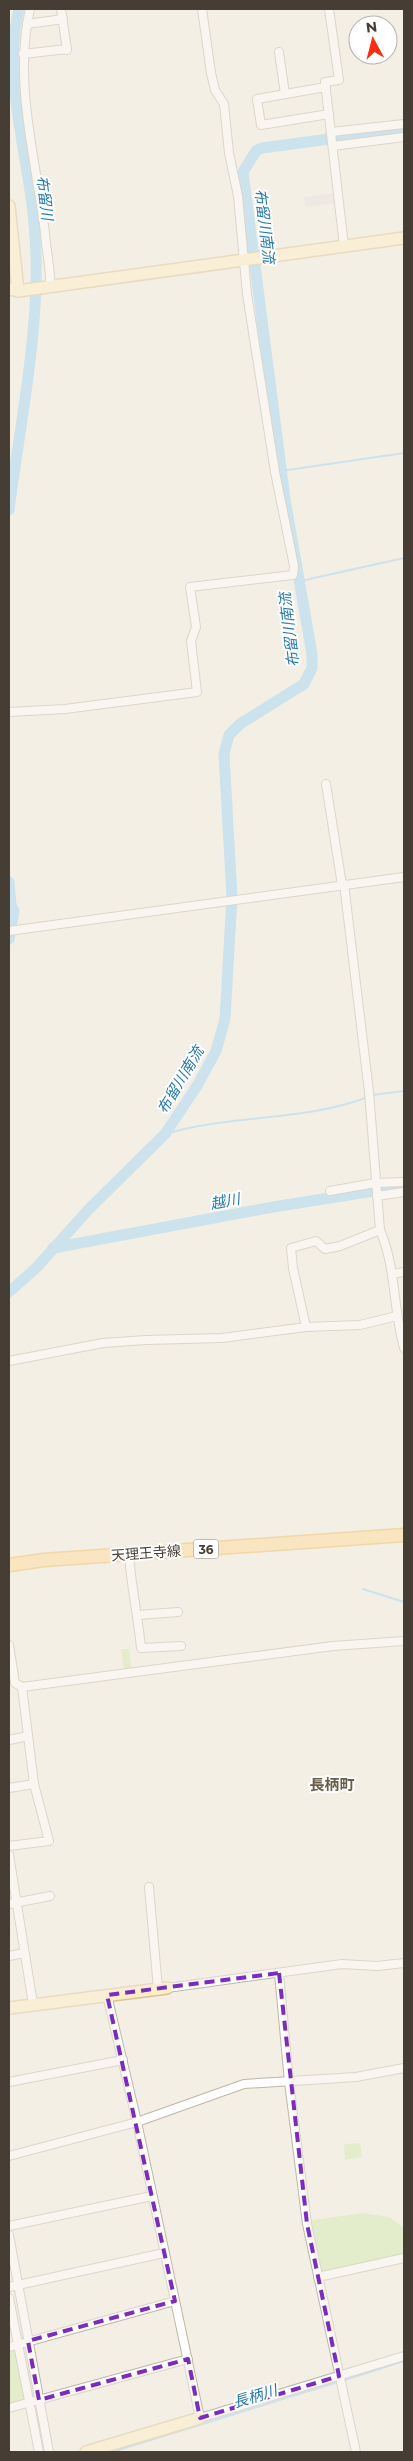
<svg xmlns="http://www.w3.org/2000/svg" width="413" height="2461" font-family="Montserrat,'Noto Sans JP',sans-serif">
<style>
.green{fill:#d0ebaa}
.parking{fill:#e4e1dd}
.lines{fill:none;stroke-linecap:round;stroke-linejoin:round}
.stream{stroke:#9cd3f5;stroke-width:2}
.river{stroke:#9cd3f5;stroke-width:11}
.street-casing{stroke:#c0b6a7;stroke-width:10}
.secondary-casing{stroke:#dac493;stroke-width:14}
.primary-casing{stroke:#ecbb5b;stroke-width:15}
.street{stroke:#fff;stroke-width:8}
.secondary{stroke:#ffefc3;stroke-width:11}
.primary{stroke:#ffdc92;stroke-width:12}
.marked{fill:none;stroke:#7b2cbf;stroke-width:4;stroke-dasharray:10 6;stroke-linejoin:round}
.labels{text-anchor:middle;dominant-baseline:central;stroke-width:4;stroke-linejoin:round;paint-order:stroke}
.shield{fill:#fff;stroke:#7e7871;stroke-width:1}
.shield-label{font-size:12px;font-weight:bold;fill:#463e34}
.street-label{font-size:14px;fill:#463e34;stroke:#fff}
.water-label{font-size:15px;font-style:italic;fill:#257ab1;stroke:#fff}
.neighbourhood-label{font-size:15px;font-weight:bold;fill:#6a5c4a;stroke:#fff}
</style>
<rect width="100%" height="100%" fill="#f4efe5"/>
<g class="green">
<path d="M 121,1649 L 129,1649 L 132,1670 L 124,1671 Z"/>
<path d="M 360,2143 L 362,2157 L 345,2160 L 344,2144 Z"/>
<path d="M 362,2213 L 389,2217 L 404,2228 L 404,2257 L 318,2277 L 306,2221 Z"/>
<path d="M 15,2349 L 25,2400 L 9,2405 L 9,2350 Z"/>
</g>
<path class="parking" d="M 335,193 L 337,203 L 305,207 L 304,197 Z"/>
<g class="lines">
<g class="stream">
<path d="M 281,471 L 404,453"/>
<path d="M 314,578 L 404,558"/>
<path d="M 300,582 L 313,578"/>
<path d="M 372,1095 L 404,1091"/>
<path d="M 165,1134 C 230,1114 303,1122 368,1097"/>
<path d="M 363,1589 L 404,1602"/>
<path d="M 342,2381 L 404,2361"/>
<path d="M 112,2452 L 338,2382"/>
</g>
<g class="river">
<path d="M 9,510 C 21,416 43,318 34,223 C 28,153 2,79 19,9"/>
<path d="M 9,882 L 11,905 L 14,911 L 9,939"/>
<path d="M 53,1248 L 273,1207 L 380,1190 L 404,1189"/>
<path d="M 9,1292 L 36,1268 L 89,1209 L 165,1134 L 197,1086 L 216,1051 L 225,1019 L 232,897 L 224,754 L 229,735 L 240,724 L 304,684 L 312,668 L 312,654 L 285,499 L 243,172 L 256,151 L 262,148 L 404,129"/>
</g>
<g class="street-casing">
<g id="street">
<path d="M 30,9 C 13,82 36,159 45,233 C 46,250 51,269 50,286"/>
<path d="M 61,9 L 67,50"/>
<path d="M 329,9 L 339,80 L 325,82 L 344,246"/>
<path d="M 27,24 L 63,19"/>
<path d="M 279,52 L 285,94"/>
<path d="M 23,54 L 67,49"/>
<path d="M 326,87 L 257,99 L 261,125 L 329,114"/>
<path d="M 331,132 L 404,124"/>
<path d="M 333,146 L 404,137"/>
<path d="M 9,712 L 65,709 L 197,692 L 191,641 L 196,627 L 190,587 L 293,575 L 294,566 L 275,472 L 247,294 L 238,196 L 229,153 L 224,104 L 215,90 L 211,73 L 202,9"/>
<path d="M 326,784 L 342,885"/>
<path d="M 344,884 L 369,1092 L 380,1230 C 396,1267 393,1309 404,1348"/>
<path d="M 9,931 L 404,877"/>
<path d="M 330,1191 L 375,1183 L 404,1182"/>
<path d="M 377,1196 L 404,1192"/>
<path d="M 392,1274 L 404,1272"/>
<path d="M 306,1327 L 293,1268 L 291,1248 L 316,1241 L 325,1249 L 340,1246 L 380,1230"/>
<path d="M 9,1361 L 103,1343 L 146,1340 L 222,1338 L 306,1327 L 360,1325 L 397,1316"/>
<path d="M 129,1554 C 131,1586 138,1616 141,1648 L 181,1646"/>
<path d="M 138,1615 L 178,1612"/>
<path d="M 9,1645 L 15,1683 L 22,1687 L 34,1784 L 49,1841 L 9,1846"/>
<path d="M 22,1687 L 333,1646 L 404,1641"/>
<path d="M 9,1740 L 28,1736"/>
<path d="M 9,1788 L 34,1784"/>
<path d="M 9,1855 L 33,2004"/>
<path d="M 149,1887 L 158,1989"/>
<path d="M 9,1904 L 50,1896"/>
<path d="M 9,1956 L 24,1953"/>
<path d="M 279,1973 L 289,2082 L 307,2224 L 356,2452"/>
<path d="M 167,1988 L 342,1964 L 377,1966 L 404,1963"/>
<path d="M 107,1995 L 137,2122 L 200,2418 L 404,2356"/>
<path d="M 9,2082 L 123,2060"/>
<path d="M 9,2156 L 137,2122 L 244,2084 L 356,2077 L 404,2068"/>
<path d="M 9,2226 L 152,2196"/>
<path d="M 9,2235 L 49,2452"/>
<path d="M 318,2277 L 404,2258"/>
<path d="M 9,2287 L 164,2253"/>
<path d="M 9,2298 L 39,2452"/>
<path d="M 9,2347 L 175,2301"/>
<path d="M 9,2408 L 188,2359"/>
</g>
</g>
<g class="secondary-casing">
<g id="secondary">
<path d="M 9,206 L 18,291"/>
<path d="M 9,289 L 18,291 L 404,238"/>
<path d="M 9,2008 L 167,1988"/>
<path d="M 86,2452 L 200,2418"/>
</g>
</g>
<g class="primary-casing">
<path id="primary" d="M 9,1565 L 44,1560 L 404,1535"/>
</g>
<use href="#street" class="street"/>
<use href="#secondary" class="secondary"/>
<use href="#primary" class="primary"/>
</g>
<path d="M0 0H413V2461H0ZM 279,1973 L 307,2224 L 339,2376 L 200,2418 L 188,2359 L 39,2400 L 28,2341 L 175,2301 L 107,1995 Z" fill="#f4efe5" fill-opacity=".55" fill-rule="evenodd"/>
<path class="marked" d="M 279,1973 L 307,2224 L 339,2376 L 200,2418 L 188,2359 L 39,2400 L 28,2341 L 175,2301 L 107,1995 Z"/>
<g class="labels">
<rect class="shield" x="193.5" y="1539.5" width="25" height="19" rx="4"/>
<g class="shield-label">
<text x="206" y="1549">36</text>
</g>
<g class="street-label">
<text transform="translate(146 1553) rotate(-4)">天理王寺線</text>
</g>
<g class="water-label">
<text transform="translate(45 198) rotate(83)">布留川</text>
<text transform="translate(265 226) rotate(83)">布留川南流</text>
<text transform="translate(289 630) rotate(-97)">布留川南流</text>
<text transform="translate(180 1080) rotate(-59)">布留川南流</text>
<text transform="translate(225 1201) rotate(-11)">越川</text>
<text transform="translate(255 2396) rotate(-17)">長柄川</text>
</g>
<g class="neighbourhood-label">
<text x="332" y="1784">長柄町</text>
</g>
</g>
<rect width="413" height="2461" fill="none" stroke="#463e34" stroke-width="20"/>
<g transform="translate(373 40) rotate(353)"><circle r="24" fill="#ffffff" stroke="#b5b2ae"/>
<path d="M0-4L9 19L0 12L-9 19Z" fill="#ff2c10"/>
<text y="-8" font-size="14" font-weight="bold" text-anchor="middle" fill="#463e34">N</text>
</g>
</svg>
